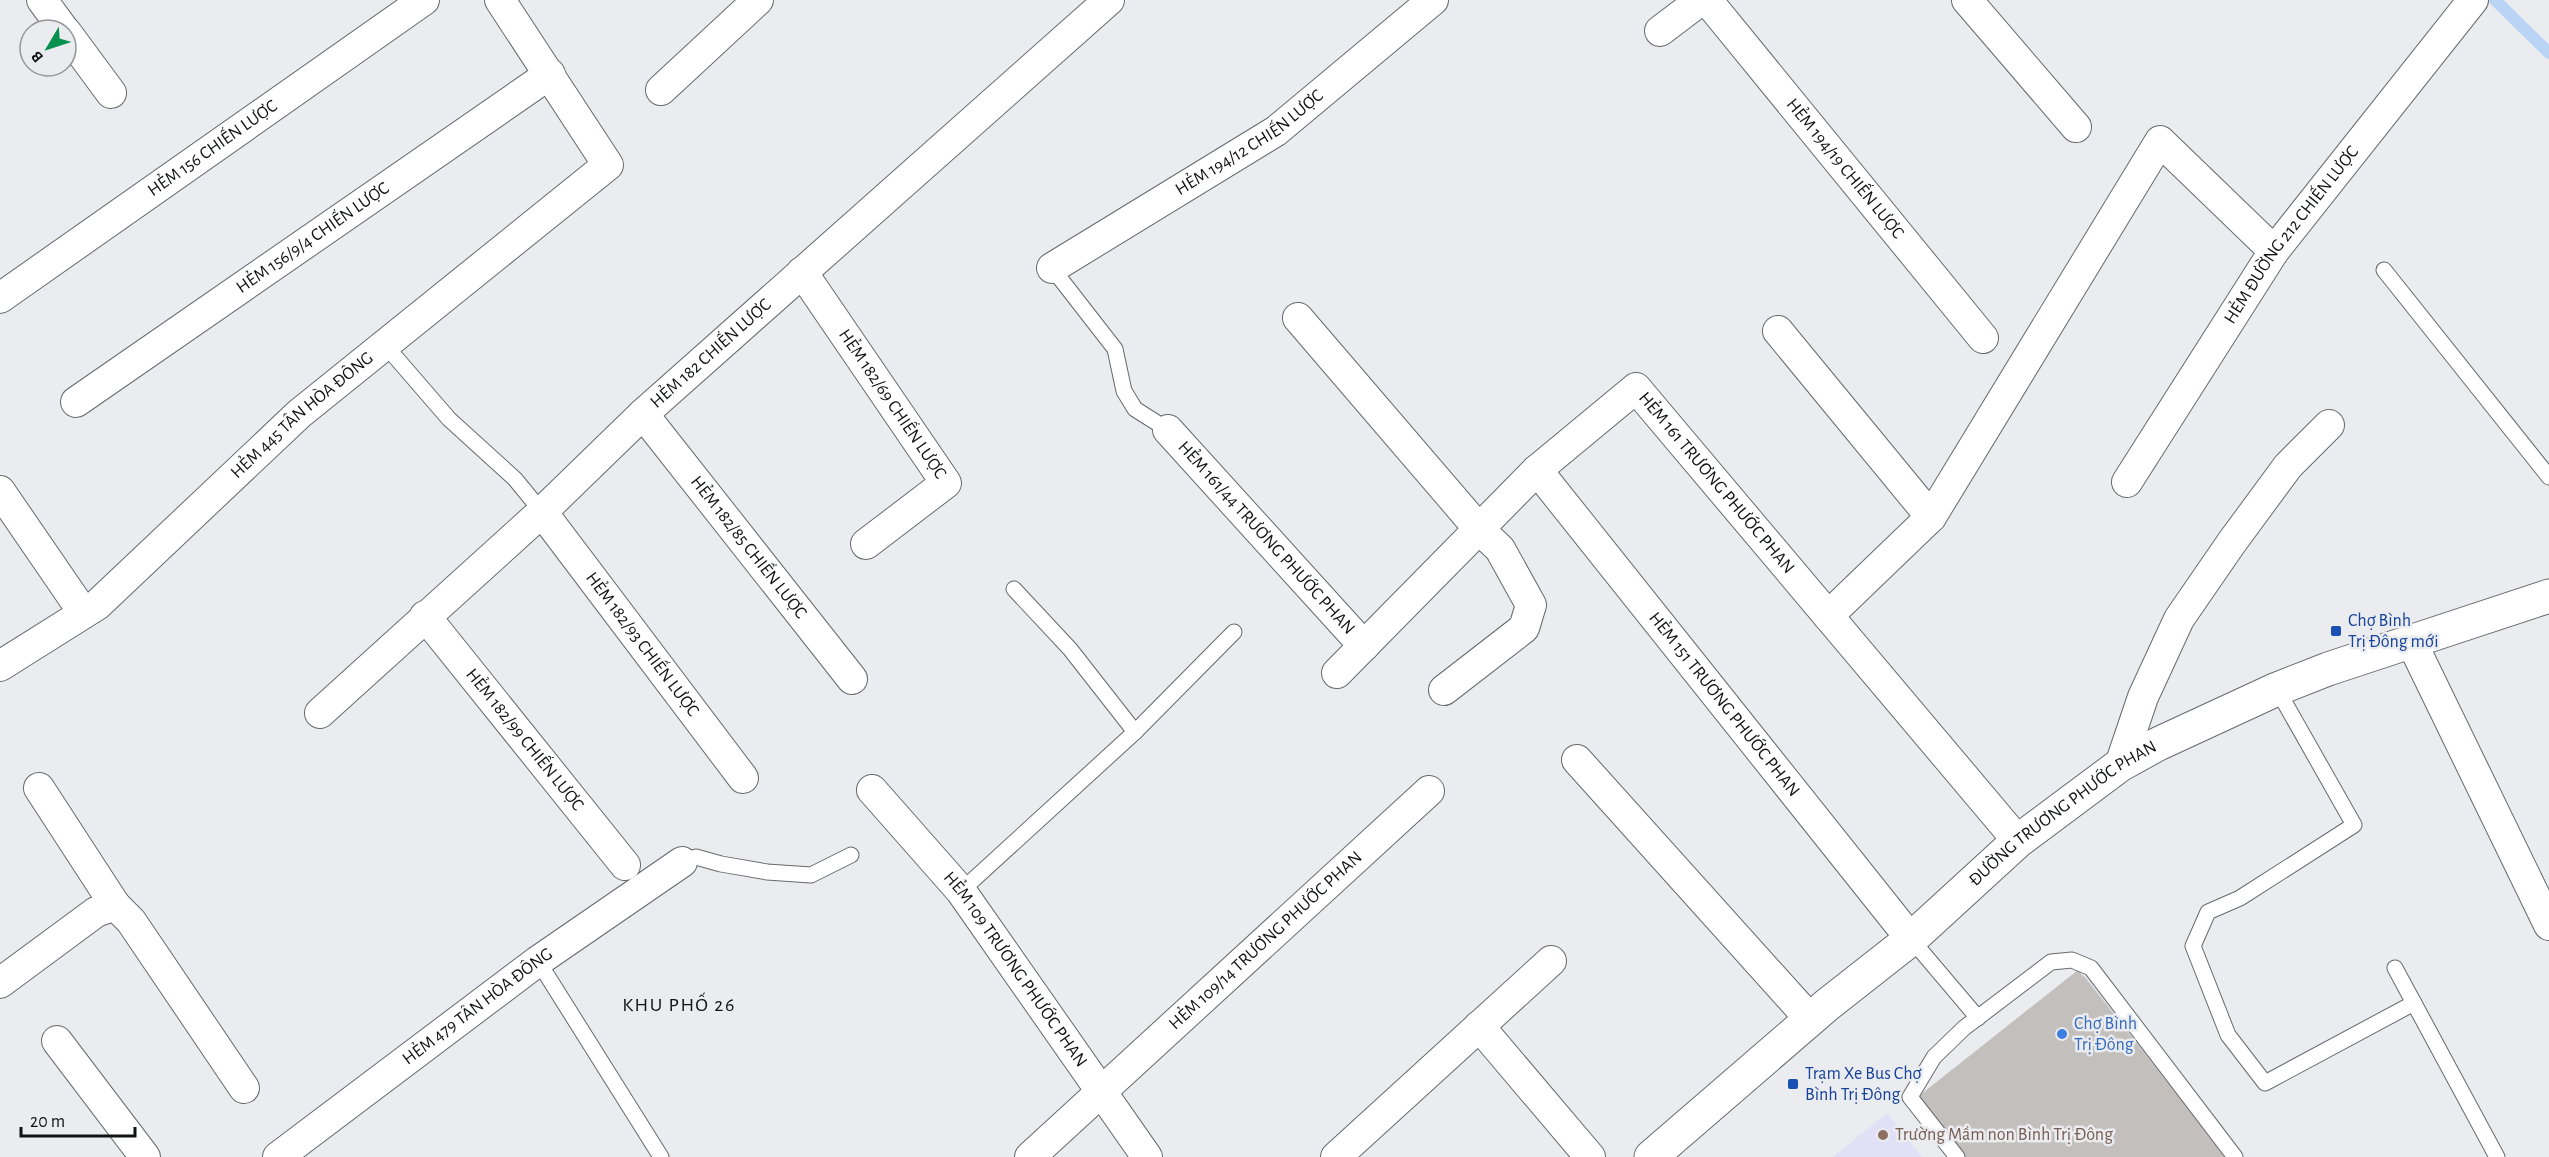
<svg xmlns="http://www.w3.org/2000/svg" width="2549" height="1157" font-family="'Alegreya Sans',sans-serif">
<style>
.education{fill:#e2e0f6}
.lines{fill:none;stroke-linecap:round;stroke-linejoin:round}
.stream{stroke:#bad4f5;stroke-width:12}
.building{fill:#c3bfbc;filter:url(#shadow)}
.service-casing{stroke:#67696c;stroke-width:17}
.minor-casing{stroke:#67696c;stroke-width:32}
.tertiary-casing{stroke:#67696c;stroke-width:35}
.service{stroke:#fff;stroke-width:15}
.minor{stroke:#fff;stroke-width:30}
.tertiary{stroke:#fff;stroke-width:33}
.transit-dot{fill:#1a4fb4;stroke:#eaecf0;stroke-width:2}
.shop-dot{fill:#3f7fe0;stroke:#eaecf0;stroke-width:2}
.education-dot{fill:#8d6e63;stroke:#eaecf0;stroke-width:2}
.labels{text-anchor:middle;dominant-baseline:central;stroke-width:5;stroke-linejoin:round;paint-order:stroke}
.street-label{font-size:18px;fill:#111213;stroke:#eaecf0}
.transit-label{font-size:18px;fill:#164399;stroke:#eaecf0;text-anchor:start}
.shop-label{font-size:18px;fill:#366cbe;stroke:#eaecf0;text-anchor:start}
.education-label{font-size:18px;fill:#785e54;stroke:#eaecf0;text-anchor:start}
.neighbourhood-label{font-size:20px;letter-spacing:1.5px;fill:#111213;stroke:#eaecf0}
</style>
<defs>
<filter id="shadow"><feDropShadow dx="5.5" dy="5.5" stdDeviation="0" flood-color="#0004"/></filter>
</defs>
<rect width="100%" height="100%" fill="#eaecf0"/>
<path class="education" d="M 1887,1113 L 1922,1157 L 1833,1157 Z"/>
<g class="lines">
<path class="stream" d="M 2495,0 L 2549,53"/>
</g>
<path class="building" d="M 2078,970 L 2226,1157 L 1961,1157 L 1915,1099 Z"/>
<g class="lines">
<g class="service-casing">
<g id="service">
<path d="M 1052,268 L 1115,349 L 1124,391 L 1135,409 L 1168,430"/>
<path d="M 2384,270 L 2549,477"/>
<path d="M 385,345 L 449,419 L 515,479 L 542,512"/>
<path d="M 1014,589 L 1070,649 L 1135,732"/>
<path d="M 2277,689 L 2354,825 L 2240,898 L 2208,912 L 2193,946 L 2228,1035 L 2265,1083 L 2414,1003"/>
<path d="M 682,862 L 696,857 L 721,864 L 767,872 L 811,875 L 851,855"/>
<path d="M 961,891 L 1135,732 L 1234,632"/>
<path d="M 1911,939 L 1978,1018"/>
<path d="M 538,961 L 661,1157"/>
<path d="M 2395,968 L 2497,1157"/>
<path d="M 1957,1157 L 1910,1097 L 1934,1057 L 1964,1028 L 2051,962 L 2072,960 L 2091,968 L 2235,1157"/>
</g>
</g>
<g class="minor-casing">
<g id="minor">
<path d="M 42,0 L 64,30"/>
<path id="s1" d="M 1707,0 L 1983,338"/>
<path d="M 1967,0 L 2076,127"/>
<path d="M 1660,31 L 1701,0"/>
<path d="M 66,32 L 111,93"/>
<path d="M 661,90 L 758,0"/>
<path id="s2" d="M 1052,268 L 1276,131 L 1433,0"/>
<path id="s3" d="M 802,272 L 946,483 L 866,544"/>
<path id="s4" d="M 0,298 L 424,0"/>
<path d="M 1298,318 L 1479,529 L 1500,549 L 1531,605 L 1524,628 L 1444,690"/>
<path d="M 1778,331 L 1931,517"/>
<path id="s5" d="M 76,402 L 550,74"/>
<path id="s6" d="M 643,414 L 852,679"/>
<path id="s7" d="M 1168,430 L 1364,646"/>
<path id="s8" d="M 1537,470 L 1911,939"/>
<path id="s9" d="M 2127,482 L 2274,251 L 2473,0"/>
<path d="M 0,491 L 83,612"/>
<path id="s10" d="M 542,512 L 743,778"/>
<path id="s11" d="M 425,616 L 625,865"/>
<path d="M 1828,616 L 1931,517 L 2160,141 L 2274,251"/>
<path d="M 2412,643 L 2549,925"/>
<path id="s12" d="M 0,666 L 97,605 L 299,414 L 608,165 L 500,0"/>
<path id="s13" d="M 1337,673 L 1537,470 L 1636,388 L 2018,841"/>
<path id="s14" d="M 320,713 L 542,512 L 643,414 L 1109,0"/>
<path d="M 1577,760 L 1811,1020"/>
<path d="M 2120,765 L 2143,697 L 2179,619 L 2232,542 L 2288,466 L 2329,425"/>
<path d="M 39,788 L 115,905"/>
<path id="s15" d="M 872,790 L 961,891 L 1147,1157"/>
<path d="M 0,983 L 96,912 L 115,905 L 131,921 L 244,1088"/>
<path d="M 1479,1026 L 1590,1157"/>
<path d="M 57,1041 L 145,1157"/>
<path id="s16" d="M 278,1157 L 538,961 L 682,862"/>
<path id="s17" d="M 1030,1157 L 1429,791"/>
<path d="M 1336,1157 L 1551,961"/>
</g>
</g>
<g class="tertiary-casing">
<g id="tertiary">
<path id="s18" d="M 1651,1157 L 1827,1005 L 1911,939 L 2018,841 L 2120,765 L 2158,744 L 2277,689 L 2328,669 L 2549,596"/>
</g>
</g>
<use href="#service" class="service"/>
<use href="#minor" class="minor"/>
<use href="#tertiary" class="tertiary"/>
</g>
<g class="transit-dot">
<rect x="2330" y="625" width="12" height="12" rx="3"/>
<rect x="1787" y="1078" width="12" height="12" rx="3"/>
</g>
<circle class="shop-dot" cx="2062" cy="1034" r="6"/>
<circle class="education-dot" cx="1883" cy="1135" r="6"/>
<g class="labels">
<g class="street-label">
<text stroke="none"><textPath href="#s2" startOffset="234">HẺM 194/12 CHIẾN LƯỢC</textPath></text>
<text stroke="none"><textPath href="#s4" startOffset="260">HẺM 156 CHIẾN LƯỢC</textPath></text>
<text stroke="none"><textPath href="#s1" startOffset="218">HẺM 194/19 CHIẾN LƯỢC</textPath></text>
<text stroke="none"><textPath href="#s9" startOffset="297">HẺM ĐƯỜNG 212 CHIẾN LƯỢC</textPath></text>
<text stroke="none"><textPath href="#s5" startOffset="288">HẺM 156/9/4 CHIẾN LƯỢC</textPath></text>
<text stroke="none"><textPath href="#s14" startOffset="531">HẺM 182 CHIẾN LƯỢC</textPath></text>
<text stroke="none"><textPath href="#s3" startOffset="160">HẺM 182/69 CHIẾN LƯỢC</textPath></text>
<text stroke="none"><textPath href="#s12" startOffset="394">HẺM 445 TÂN HÒA ĐÔNG</textPath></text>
<text stroke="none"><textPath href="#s13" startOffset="538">HẺM 161 TRƯƠNG PHƯỚC PHAN</textPath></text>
<text stroke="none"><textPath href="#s7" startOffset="146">HẺM 161/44 TRƯƠNG PHƯỚC PHAN</textPath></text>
<text stroke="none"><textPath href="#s6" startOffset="170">HẺM 182/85 CHIẾN LƯỢC</textPath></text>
<text stroke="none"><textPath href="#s10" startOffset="166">HẺM 182/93 CHIẾN LƯỢC</textPath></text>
<text stroke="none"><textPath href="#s8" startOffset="300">HẺM 151 TRƯƠNG PHƯỚC PHAN</textPath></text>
<text stroke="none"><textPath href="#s11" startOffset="159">HẺM 182/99 CHIẾN LƯỢC</textPath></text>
<text stroke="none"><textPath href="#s18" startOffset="537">ĐƯỜNG TRƯƠNG PHƯỚC PHAN</textPath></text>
<text stroke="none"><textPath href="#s17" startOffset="320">HẺM 109/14 TRƯƠNG PHƯỚC PHAN</textPath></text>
<text stroke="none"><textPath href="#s15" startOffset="230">HẺM 109 TRƯƠNG PHƯỚC PHAN</textPath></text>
<text stroke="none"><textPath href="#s16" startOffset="250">HẺM 479 TÂN HÒA ĐÔNG</textPath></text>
</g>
<g class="transit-label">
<text x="2348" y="621">Chợ Bình<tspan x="2348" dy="21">Trị Đông mới</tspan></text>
<text x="1805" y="1074">Trạm Xe Bus Chợ<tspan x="1805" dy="21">Bình Trị Đông</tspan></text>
</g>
<g class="shop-label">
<text x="2074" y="1024">Chợ Bình<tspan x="2074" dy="21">Trị Đông</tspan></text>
</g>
<g class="education-label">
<text x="1895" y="1135">Trường Mầm non Bình Trị Đông</text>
</g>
<g class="neighbourhood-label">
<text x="679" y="1005">KHU PHỐ 26</text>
</g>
</g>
<g transform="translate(48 48) rotate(231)"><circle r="28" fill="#eaecf0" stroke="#939598" stroke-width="1.5"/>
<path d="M0-4.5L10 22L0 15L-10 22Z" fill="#08904e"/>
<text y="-9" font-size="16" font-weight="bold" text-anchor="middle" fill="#111213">B</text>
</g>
<path d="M21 1127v9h114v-9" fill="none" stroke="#111213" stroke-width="3"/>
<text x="30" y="1127" font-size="18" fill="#111213" stroke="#eaecf0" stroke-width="4.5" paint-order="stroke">20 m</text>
</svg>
